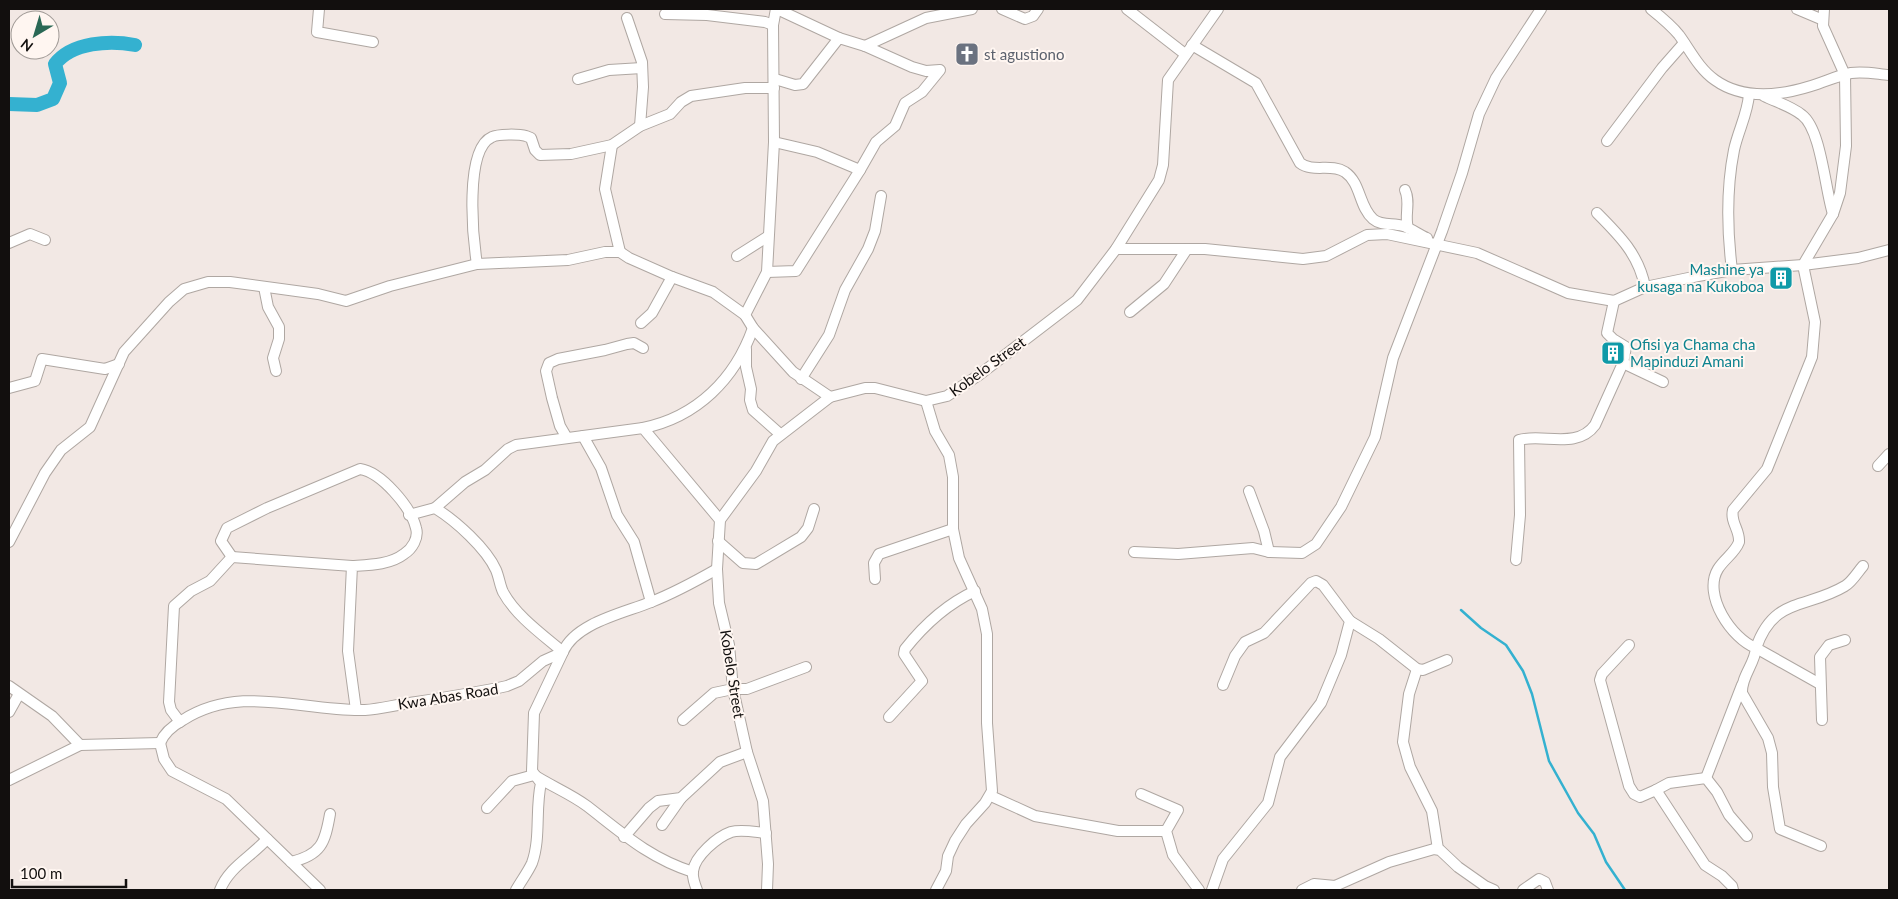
<svg xmlns="http://www.w3.org/2000/svg" width="1898" height="899" font-family="Lato,sans-serif">
<style>
.lines{fill:none;stroke-linecap:round;stroke-linejoin:round}
.stream{stroke:#34b1d0;stroke-width:2.5}
.river{stroke:#34b1d0;stroke-width:14}
.minor-casing{stroke:#afa7a2;stroke-width:12}
.minor{stroke:#fff;stroke-width:10}
.labels{text-anchor:middle;dominant-baseline:central;stroke-width:4;stroke-linejoin:round;paint-order:stroke}
.worship-label{font-size:15px;fill:#5b616d;stroke:#fff6f1;text-anchor:start}
.culture-label{font-size:15px;fill:#0d838f;stroke:#fff6f1;text-anchor:end}
.street-label{font-size:15px;fill:#120f0e;stroke:#fff6f1}
</style>
<rect width="100%" height="100%" fill="#f2e8e4"/>
<g class="lines">
<path class="stream" d="M 1461,610 L 1481,628 L 1506,645 L 1523,671 L 1532,694 L 1549,761 L 1578,813 L 1594,834 L 1606,862 L 1625,890"/>
<path class="river" d="M 9,104 L 37,105 L 53,99 L 60,83 L 55,64 C 72,42 110,40 135,45"/>
<g class="minor-casing">
<g id="minor">
<path d="M 319,9 L 317,32 L 373,42"/>
<path d="M 777,9 L 839,38"/>
<path d="M 1002,9 L 1025,19 L 1033,16 L 1038,9"/>
<path d="M 1127,9 L 1185,54"/>
<path d="M 1651,9 C 1661,17 1671,25 1679,35 C 1690,50 1699,69 1715,80 C 1743,100 1779,96 1811,86 C 1825,82 1836,76 1851,73 C 1864,71 1877,74 1889,75"/>
<path d="M 1797,9 L 1823,20"/>
<path d="M 665,14 L 707,15 L 765,22 L 773,25"/>
<path d="M 627,18 L 642,62 L 643,87 L 640,126"/>
<path d="M 1192,45 L 1256,83 L 1300,163 C 1313,173 1331,163 1345,172 C 1361,183 1359,207 1373,219 C 1381,226 1393,223 1403,226 C 1411,228 1419,235 1427,238"/>
<path d="M 865,46 L 926,18 L 972,9"/>
<path d="M 578,79 L 609,70 L 642,68"/>
<path d="M 775,79 L 795,85 L 803,84 L 839,38 L 865,46 L 912,67 L 926,71 L 940,70 L 922,92 L 905,103 L 895,126 L 876,142 L 860,170"/>
<path d="M 1764,96 C 1776,102 1791,106 1802,115 C 1821,129 1825,189 1833,214"/>
<path d="M 1607,141 L 1662,68 L 1684,43"/>
<path d="M 612,145 L 605,189 L 620,252"/>
<path d="M 1405,190 C 1411,203 1404,215 1408,228"/>
<path d="M 1597,213 C 1620,236 1639,255 1645,287"/>
<path d="M 9,243 L 30,234 L 45,240"/>
<path d="M 1116,249 L 1205,249 L 1303,259 L 1326,256 L 1367,235 L 1387,234 L 1477,253 L 1568,293 L 1614,301 L 1645,287 L 1698,276 L 1732,270 L 1803,265 L 1858,258 L 1889,250"/>
<path d="M 737,256 L 767,237"/>
<path d="M 477,264 C 473,239 464,149 492,137 C 498,134 519,134 526,136 L 531,138 L 535,150 L 540,155 L 571,154 L 612,145 L 640,126 L 670,114 L 681,102 L 691,96 L 745,88 L 774,88"/>
<path d="M 1732,270 C 1727,230 1726,190 1734,150 C 1738,131 1748,113 1749,94"/>
<path d="M 767,272 L 796,271 L 860,170 L 817,152 L 774,142"/>
<path d="M 264,287 L 268,307 L 279,327 L 279,339 L 273,358 L 276,371"/>
<path d="M 1614,301 L 1607,333 L 1613,339 L 1626,347 L 1623,363 L 1663,382"/>
<path d="M 1130,312 L 1164,284 L 1187,249"/>
<path d="M 745,315 L 767,272 L 774,142 L 773,25 L 776,9"/>
<path d="M 641,323 L 652,313 L 672,277"/>
<path d="M 746,349 L 746,367 L 751,389 L 750,400 L 753,410 L 780,434"/>
<path d="M 801,379 L 829,335 L 845,290 L 868,249 L 875,231 L 881,196"/>
<path d="M 9,388 L 35,381 L 42,359 L 105,369 L 119,364"/>
<path d="M 643,428 C 697,417 735,379 753,328"/>
<path d="M 583,436 L 601,468 L 617,515 L 634,542 L 651,602"/>
<path d="M 567,438 L 560,426 L 552,398 L 546,371 L 549,363 L 558,359 L 605,350 L 627,344 L 634,343 L 643,348"/>
<path d="M 1878,466 L 1889,454"/>
<path d="M 1249,491 L 1264,531 L 1269,552"/>
<path d="M 435,508 L 465,482 L 485,470 L 508,449 L 516,445 L 643,428 L 720,520"/>
<path d="M 409,515 L 435,508 C 456,521 486,548 496,570 C 499,577 500,586 503,592 C 516,616 543,635 563,652 L 534,713 L 532,771 L 541,783 C 535,809 541,838 532,863 C 528,872 521,881 516,890"/>
<path d="M 718,541 L 743,563 L 756,564 L 801,537 L 808,528 L 814,509"/>
<path d="M 9,542 L 45,473 L 61,450 L 90,427 L 124,352 L 169,302 L 184,289 L 208,282 L 230,282 L 318,294 L 346,301 L 390,286 L 477,264 L 568,260 L 605,252 L 620,252 L 629,258 L 672,277 L 713,292 L 745,315 L 753,328 L 793,372 L 830,397"/>
<path d="M 1134,552 L 1178,554 L 1253,548 L 1269,552 L 1302,553 L 1316,544 L 1341,507 L 1375,437 L 1393,358 L 1442,231 L 1462,173 L 1479,114 L 1496,78 L 1541,9"/>
<path d="M 232,557 L 221,541 L 227,528 L 267,508 L 360,469 C 381,472 411,507 416,528 C 419,538 412,549 404,554 C 390,565 368,565 352,566 L 348,651 L 356,710"/>
<path d="M 1516,560 L 1520,515 L 1519,440 C 1542,433 1577,450 1595,425 L 1623,363"/>
<path d="M 875,579 L 874,563 L 879,554 L 953,529 L 953,477 L 949,455 L 935,431 L 926,401"/>
<path d="M 1350,621 L 1379,639 L 1417,669 L 1423,670 L 1447,660"/>
<path d="M 1629,645 L 1602,674 L 1600,680 L 1629,786 L 1634,794 L 1640,797 L 1656,790"/>
<path d="M 1417,669 L 1409,694 L 1403,742 L 1410,767 L 1432,811 L 1438,849"/>
<path d="M 1820,684 L 1756,648 C 1774,596 1807,609 1845,586 C 1852,582 1857,573 1863,566"/>
<path d="M 9,686 L 52,716 L 80,745"/>
<path d="M 9,712 L 19,694"/>
<path d="M 889,717 L 922,681 L 904,654 L 905,649 C 924,625 947,604 975,591"/>
<path d="M 683,720 L 714,693 L 733,689 L 747,689 L 806,667"/>
<path d="M 1822,720 L 1820,657 L 1829,645 L 1845,640"/>
<path d="M 180,722 L 171,710 L 169,702 L 174,606 L 191,591 L 210,581 L 232,557 L 352,566"/>
<path d="M 160,743 C 164,733 174,725 183,720 C 241,683 303,712 365,710 C 380,709 395,705 410,703 C 442,698 475,693 507,686 L 519,681 L 543,661 L 563,652 C 575,623 624,613 651,602 C 674,593 696,581 717,569"/>
<path d="M 160,743 L 164,759 L 172,771 L 226,799 L 320,890"/>
<path d="M 1706,778 L 1742,685"/>
<path d="M 9,780 L 80,745 L 160,743"/>
<path d="M 1141,794 L 1178,810 L 1166,831 L 1173,855 L 1199,890"/>
<path d="M 991,796 L 1035,816 L 1118,831 L 1166,831"/>
<path d="M 487,808 L 512,781 L 534,775 C 551,786 571,794 587,806 C 622,833 649,858 693,872"/>
<path d="M 662,825 L 681,798"/>
<path d="M 624,837 L 649,808 L 658,801 L 681,798 L 720,762 L 747,752"/>
<path d="M 1821,846 L 1780,829 L 1773,787 L 1772,753 L 1768,738 L 1742,693 C 1741,676 1755,664 1756,648 C 1732,639 1702,595 1718,569 C 1724,559 1735,553 1739,542 C 1740,530 1730,522 1733,510 L 1767,469 L 1812,357 L 1815,322 L 1803,265 L 1833,214 L 1840,193 L 1846,146 L 1845,75 L 1823,26 L 1824,9"/>
<path d="M 291,862 C 321,855 325,843 330,814"/>
<path d="M 220,890 C 229,867 251,857 267,839"/>
<path d="M 697,890 C 695,885 692,877 693,871 C 695,856 717,837 731,832 C 741,829 755,832 766,833"/>
<path d="M 767,890 L 768,864 L 763,801 L 747,752 L 733,689 L 729,645 L 719,603 L 717,569 L 720,520 L 756,471 L 773,441 L 830,397 L 865,388 L 875,388 L 926,401 L 947,396 L 979,375 L 1077,300 L 1116,249 L 1159,180 L 1163,165 L 1168,80 L 1218,9"/>
<path d="M 936,890 L 946,871 L 948,856 L 955,841 L 966,824 L 985,803 L 992,791 L 987,723 L 987,634 L 982,609 L 959,558 L 953,529"/>
<path d="M 1212,890 L 1223,859 L 1268,803 L 1280,757 L 1321,703 L 1341,655 L 1350,621 L 1323,585 L 1316,581 L 1311,583 L 1264,633 L 1245,642 L 1235,656 L 1223,685"/>
<path d="M 1302,890 L 1314,884 L 1335,886 L 1389,862 L 1434,849 L 1440,850 L 1458,867 L 1485,886 L 1494,890"/>
<path d="M 1523,890 L 1539,879 L 1545,882 L 1548,890"/>
<path d="M 1733,890 L 1732,886 L 1722,876 L 1705,865 L 1656,790 L 1669,783 L 1706,778 L 1717,792 L 1729,815 L 1747,836"/>
</g>
</g>
<use href="#minor" class="minor"/>
</g>
<defs>
<g id="church-square" transform="scale(1.25)"><rect x="-9" y="-9" width="18" height="18" rx="4" fill="#6b7280" stroke="#fff6f1"/><path d="M-1.2-6h2.4v3.5h3.3v2.4h-3.3V6h-2.4V-.1h-3.3v-2.4h3.3Z" fill="#fff"/></g>
<g id="building-square" transform="scale(1.25)"><rect x="-9" y="-9" width="18" height="18" rx="4" fill="#0f9aa8" stroke="#fff6f1"/><path d="M-4-6H4V6H1V3H-1V6H-4ZM-2.5-4.3h1.7v1.8h-1.7ZM.8-4.3h1.7v1.8H.8ZM-2.5-1h1.7V.8h-1.7ZM.8-1h1.7V.8H.8Z" fill="#fff"/></g>
</defs>
<g fill-rule="evenodd">
<use href="#church-square" x="967" y="54"/>
<use href="#building-square" x="1781" y="278"/>
<use href="#building-square" x="1613" y="353"/>
</g>
<g class="labels">
<g class="worship-label">
<text x="984" y="54">st agustiono</text>
</g>
<g class="culture-label">
<text x="1764" y="269">Mashine ya<tspan x="1764" dy="17">kusaga na Kukoboa</tspan></text>
<text x="1630" y="344" text-anchor="start">Ofisi ya Chama cha<tspan x="1630" dy="17">Mapinduzi Amani</tspan></text>
</g>
<g class="street-label">
<text transform="translate(987 366) rotate(-36)">Kobelo Street</text>
<text transform="translate(733 674) rotate(81)">Kobelo Street</text>
<text transform="translate(448 696) rotate(-9)">Kwa Abas Road</text>
</g>
</g>
<rect width="1898" height="899" fill="none" stroke="#120f0e" stroke-width="20"/>
<g transform="translate(35 35) rotate(218)"><circle r="24" fill="#fff6f1" stroke="#a09a96"/>
<path d="M0-4L9 19L0 12L-9 19Z" fill="#2a6855"/>
<text y="-8" font-size="14" font-weight="bold" text-anchor="middle" fill="#120f0e">N</text>
</g>
<path d="M12 879v8h114v-8" fill="none" stroke="#120f0e" stroke-width="2.5"/>
<text x="20" y="879" font-size="15" fill="#120f0e" stroke="#fff6f1" stroke-width="4" paint-order="stroke">100 m</text>
</svg>
